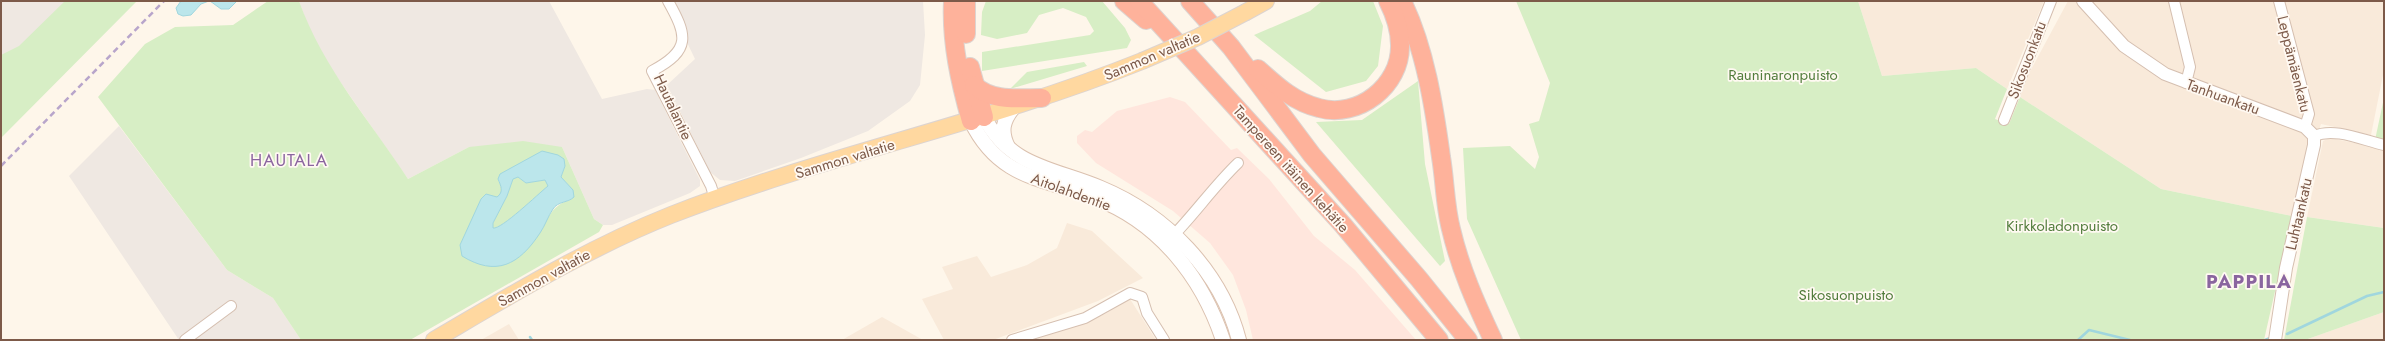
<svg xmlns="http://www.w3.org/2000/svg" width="2385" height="341" font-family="Jost,sans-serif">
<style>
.residential{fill:#f9eada}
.commercial{fill:#ffe6dd}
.industrial{fill:#efe8e2}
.green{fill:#d7eec5;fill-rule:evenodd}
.water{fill:#bbe6eb;stroke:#a0d6de;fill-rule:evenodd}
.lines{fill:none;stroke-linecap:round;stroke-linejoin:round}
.stream{stroke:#a0d6de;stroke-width:2.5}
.minor-casing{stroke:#d5bfb0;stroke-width:12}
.tertiary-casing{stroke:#d5bfb0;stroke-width:14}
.secondary-casing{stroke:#dbc1af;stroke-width:16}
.primary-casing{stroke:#ddd4d0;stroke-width:18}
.motorway-casing{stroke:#ddd4d0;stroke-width:20}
.minor{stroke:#fff;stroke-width:10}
.tertiary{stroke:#fff;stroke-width:12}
.secondary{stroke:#fff;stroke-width:14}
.primary{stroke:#ffd8a0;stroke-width:16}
.motorway{stroke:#feb29b;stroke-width:18}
.rail{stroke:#b8a5cb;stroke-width:2.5;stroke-dasharray:6 4;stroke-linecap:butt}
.primary-bridge-casing{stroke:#ddd4d0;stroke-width:18;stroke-linecap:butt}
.primary-bridge{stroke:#ffd8a0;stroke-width:16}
.labels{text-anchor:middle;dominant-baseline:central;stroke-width:3.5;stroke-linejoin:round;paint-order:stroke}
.street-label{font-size:15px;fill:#7d5a49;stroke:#fff9f2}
.park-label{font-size:15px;fill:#527d3c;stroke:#fff9f2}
.quarter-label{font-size:17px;letter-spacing:1px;fill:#8a659f;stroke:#fff9f2}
.district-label{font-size:19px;font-weight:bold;letter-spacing:1px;fill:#8a659f;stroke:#fff9f2}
</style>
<rect width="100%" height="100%" fill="#fef6ea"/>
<g class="residential">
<path d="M 1858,1 L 2044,1 L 2007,89 L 1976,68 L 1882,76 Z"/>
<path d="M 2068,1 L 2384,1 L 2384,70 L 2371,135 L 2321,124 L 2292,216 L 2161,189 L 2020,97 L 2027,77 Z"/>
<path d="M 2330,138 L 2384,149 L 2384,228 L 2307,217 L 2323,141 Z"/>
<path d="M 1067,223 L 1092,231 L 1143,278 L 1098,301 L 993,340 L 944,340 L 922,299 L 953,289 L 942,267 L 977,256 L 991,277 L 1027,265 L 1057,248 Z"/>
<path d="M 1130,299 L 1156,340 L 1033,340 L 1105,314 Z"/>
<path d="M 2384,312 L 2384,340 L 2305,340 Z"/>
<path d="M 882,317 L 923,340 L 842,340 Z"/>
<path d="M 509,324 L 519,340 L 481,340 Z"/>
</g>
<path class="commercial" d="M 1170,97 L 1185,102 L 1231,150 L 1237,148 L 1269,179 L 1314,236 L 1355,270 L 1416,340 L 1253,340 L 1246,310 L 1233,275 L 1210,243 L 1173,211 L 1096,163 L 1077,143 L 1077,136 L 1085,130 L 1092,132 L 1117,111 Z"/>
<g class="industrial">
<path d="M 1,1 L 110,1 L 1,104 Z"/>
<path d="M 299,1 L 549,1 L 602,99 L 647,89 L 655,90 L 700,180 L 700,186 L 690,193 L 612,225 L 603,225 L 594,219 L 562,147 L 469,147 L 408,179 L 325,60 L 310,32 Z"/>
<path d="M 667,1 L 923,1 L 925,35 L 920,85 L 910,101 L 868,131 L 801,158 L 735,181 L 720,180 L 710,172 L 667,85 L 695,59 Z"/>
<path d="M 119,126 L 227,270 L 273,298 L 301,340 L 179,340 L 69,176 Z"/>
</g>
<g class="green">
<path d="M 65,1 L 137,1 L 1,138 L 1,55 L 19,46 Z"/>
<path d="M 268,1 L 299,1 C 324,70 369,119 408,179 L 469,147 L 523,141 L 562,147 L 594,219 L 603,225 L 599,232 L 410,340 L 301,340 L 273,298 L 227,270 L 98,97 L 145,44 L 175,27 L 233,25 ZM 565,166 L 561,177 L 573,190 L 570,200 C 552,205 548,218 539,234 L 460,245 L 486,194 L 497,198 C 504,192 501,186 498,179 Z"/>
<path d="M 986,1 L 1102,1 L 1125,28 L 1131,40 L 1127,48 L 982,71 L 982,52 L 1090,35 L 1094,31 L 1086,17 L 1063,8 L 1039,15 L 1027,33 L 997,39 L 981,35 L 982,12 Z"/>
<path d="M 1322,1 L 1373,1 L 1383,26 L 1378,66 L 1366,81 L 1326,92 L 1254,35 L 1310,11 Z"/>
<path d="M 1516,1 L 1858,1 L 1882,76 L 1976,68 L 2007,89 L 1995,119 L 2009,124 L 2020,97 L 2161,189 L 2292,216 L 2264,340 L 1521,340 L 1467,219 L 1463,148 L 1510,146 L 1535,169 L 1539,157 L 1529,124 L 1539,121 L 1550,83 Z"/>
<path d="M 1084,62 L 1087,66 L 1010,89 L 1027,72 Z"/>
<path d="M 1418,81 L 1425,164 L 1445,261 L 1440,266 L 1316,122 L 1362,120 Z"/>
<path d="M 2384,98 L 2384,141 L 2375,140 Z"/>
<path d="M 518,177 L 526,183 L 545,180 L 549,183 L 548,187 C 538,194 501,230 493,228 L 493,223 L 507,196 L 513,178 Z"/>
<path d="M 2307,217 L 2384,228 L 2384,312 L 2305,340 L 2284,340 Z"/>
</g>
<g class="water">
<path d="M 181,1 L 209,1 L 201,4 L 191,15 L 183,16 L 178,14 L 176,8 Z"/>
<path d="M 210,1 L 237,1 L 229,9 L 221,9 Z"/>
<path d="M 542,151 L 558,155 L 564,159 L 565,166 L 561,177 L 573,190 L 574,197 C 568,203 558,201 553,209 C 548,216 545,226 540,233 C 519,265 496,277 462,256 L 460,245 L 481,199 L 486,194 L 497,197 C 504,192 501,186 498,179 L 500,174 ZM 518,177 L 526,183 L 545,180 L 548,186 C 538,194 501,230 493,228 L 493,223 L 507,196 L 513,179 Z"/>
</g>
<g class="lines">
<g class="stream">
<path d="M 2287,334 L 2367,296 L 2384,292"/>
<path d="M 530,337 L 532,340"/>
<path d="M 2078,340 L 2089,330 L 2130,340"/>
<path d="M 2265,340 L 2270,338"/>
</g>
<g class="minor-casing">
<g id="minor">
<path d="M 668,1 C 687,35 692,50 652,71 L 711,186 L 715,199"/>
<path d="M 2174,1 L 2190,67 L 2186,83"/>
<path d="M 2279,1 L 2309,114 L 2305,127"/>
<path d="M 2004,120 L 2051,1"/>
<path d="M 2314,136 C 2335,127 2362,140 2384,145"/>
<path d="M 1170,239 C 1194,215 1213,187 1238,163"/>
<path d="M 185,340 L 231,306"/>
<path d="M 1012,340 L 1085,318 L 1130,293 L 1142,297 L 1147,313 L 1164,340"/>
</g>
</g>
<g class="tertiary-casing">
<path id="tertiary" d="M 2083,1 L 2124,46 L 2165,74 L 2305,127 L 2314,136 L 2314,145 L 2286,268 L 2275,340"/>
</g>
<g class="secondary-casing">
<g id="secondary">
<path d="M 984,117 C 1011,168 1054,168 1101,188 C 1166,215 1221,271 1239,340"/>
<path d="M 971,121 C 999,179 1043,178 1095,198 C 1159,222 1202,277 1223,340"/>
<path d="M 1008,147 C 1000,131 1003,120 1014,107"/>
</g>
</g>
<g class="primary-casing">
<g id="primary">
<path d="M 1246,12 L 1266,1"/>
<path d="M 434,340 C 511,295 588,248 671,215 C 825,155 988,123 1142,61"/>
</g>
</g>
<g class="motorway-casing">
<g id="motorway">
<path d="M 953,1 C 951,42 960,82 971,121"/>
<path d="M 1124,1 L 1146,20"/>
<path d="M 1139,1 L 1343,225 L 1439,340"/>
<path d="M 1190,1 L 1231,47 L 1312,155 L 1419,279 L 1468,340"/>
<path d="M 1402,1 C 1425,48 1434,106 1441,157 C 1445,181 1445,206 1451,229 C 1460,268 1476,304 1493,340"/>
<path d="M 966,34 L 966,1"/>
<path d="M 970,67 L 984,117"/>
<path d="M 1258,69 C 1277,86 1294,102 1319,108 C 1358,119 1401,86 1400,45 C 1400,29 1395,15 1388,1"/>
<path d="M 974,85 C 992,102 1018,98 1042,98"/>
</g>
</g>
<use href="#minor" class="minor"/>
<use href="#tertiary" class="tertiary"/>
<use href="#secondary" class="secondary"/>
<use href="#primary" class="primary"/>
<use href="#motorway" class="motorway"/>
<path class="rail" d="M 1,166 L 164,1"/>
<g class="primary-bridge-casing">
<path id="primary-bridge" d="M 1142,61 L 1198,37 L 1246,12"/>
</g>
<use href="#primary-bridge" class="primary-bridge"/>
</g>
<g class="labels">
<g class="street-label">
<text transform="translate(1152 56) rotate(-23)">Sammon valtatie</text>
<text transform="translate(2027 60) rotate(-69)">Sikosuonkatu</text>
<text transform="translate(2294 64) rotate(76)">Leppämäenkatu</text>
<text transform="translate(2223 97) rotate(20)">Tanhuankatu</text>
<text transform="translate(673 107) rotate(65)">Hautalantie</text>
<text transform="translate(845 159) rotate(-17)">Sammon valtatie</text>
<text transform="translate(1291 169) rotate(48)">Tampereen itäinen kehätie</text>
<text transform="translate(1071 192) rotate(20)">Aitolahdentie</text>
<text transform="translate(2299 214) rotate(-77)">Luhtaankatu</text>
<text transform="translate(544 278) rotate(-29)">Sammon valtatie</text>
</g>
<g class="park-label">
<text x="1783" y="75">Rauninaronpuisto</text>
<text x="2062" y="226">Kirkkoladonpuisto</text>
<text x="1846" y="295">Sikosuonpuisto</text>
</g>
<g class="quarter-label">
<text x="289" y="160">HAUTALA</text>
</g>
<g class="district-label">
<text x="2249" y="281">PAPPILA</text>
</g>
</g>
<rect width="2385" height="341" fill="none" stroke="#7d5a49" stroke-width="4"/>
</svg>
